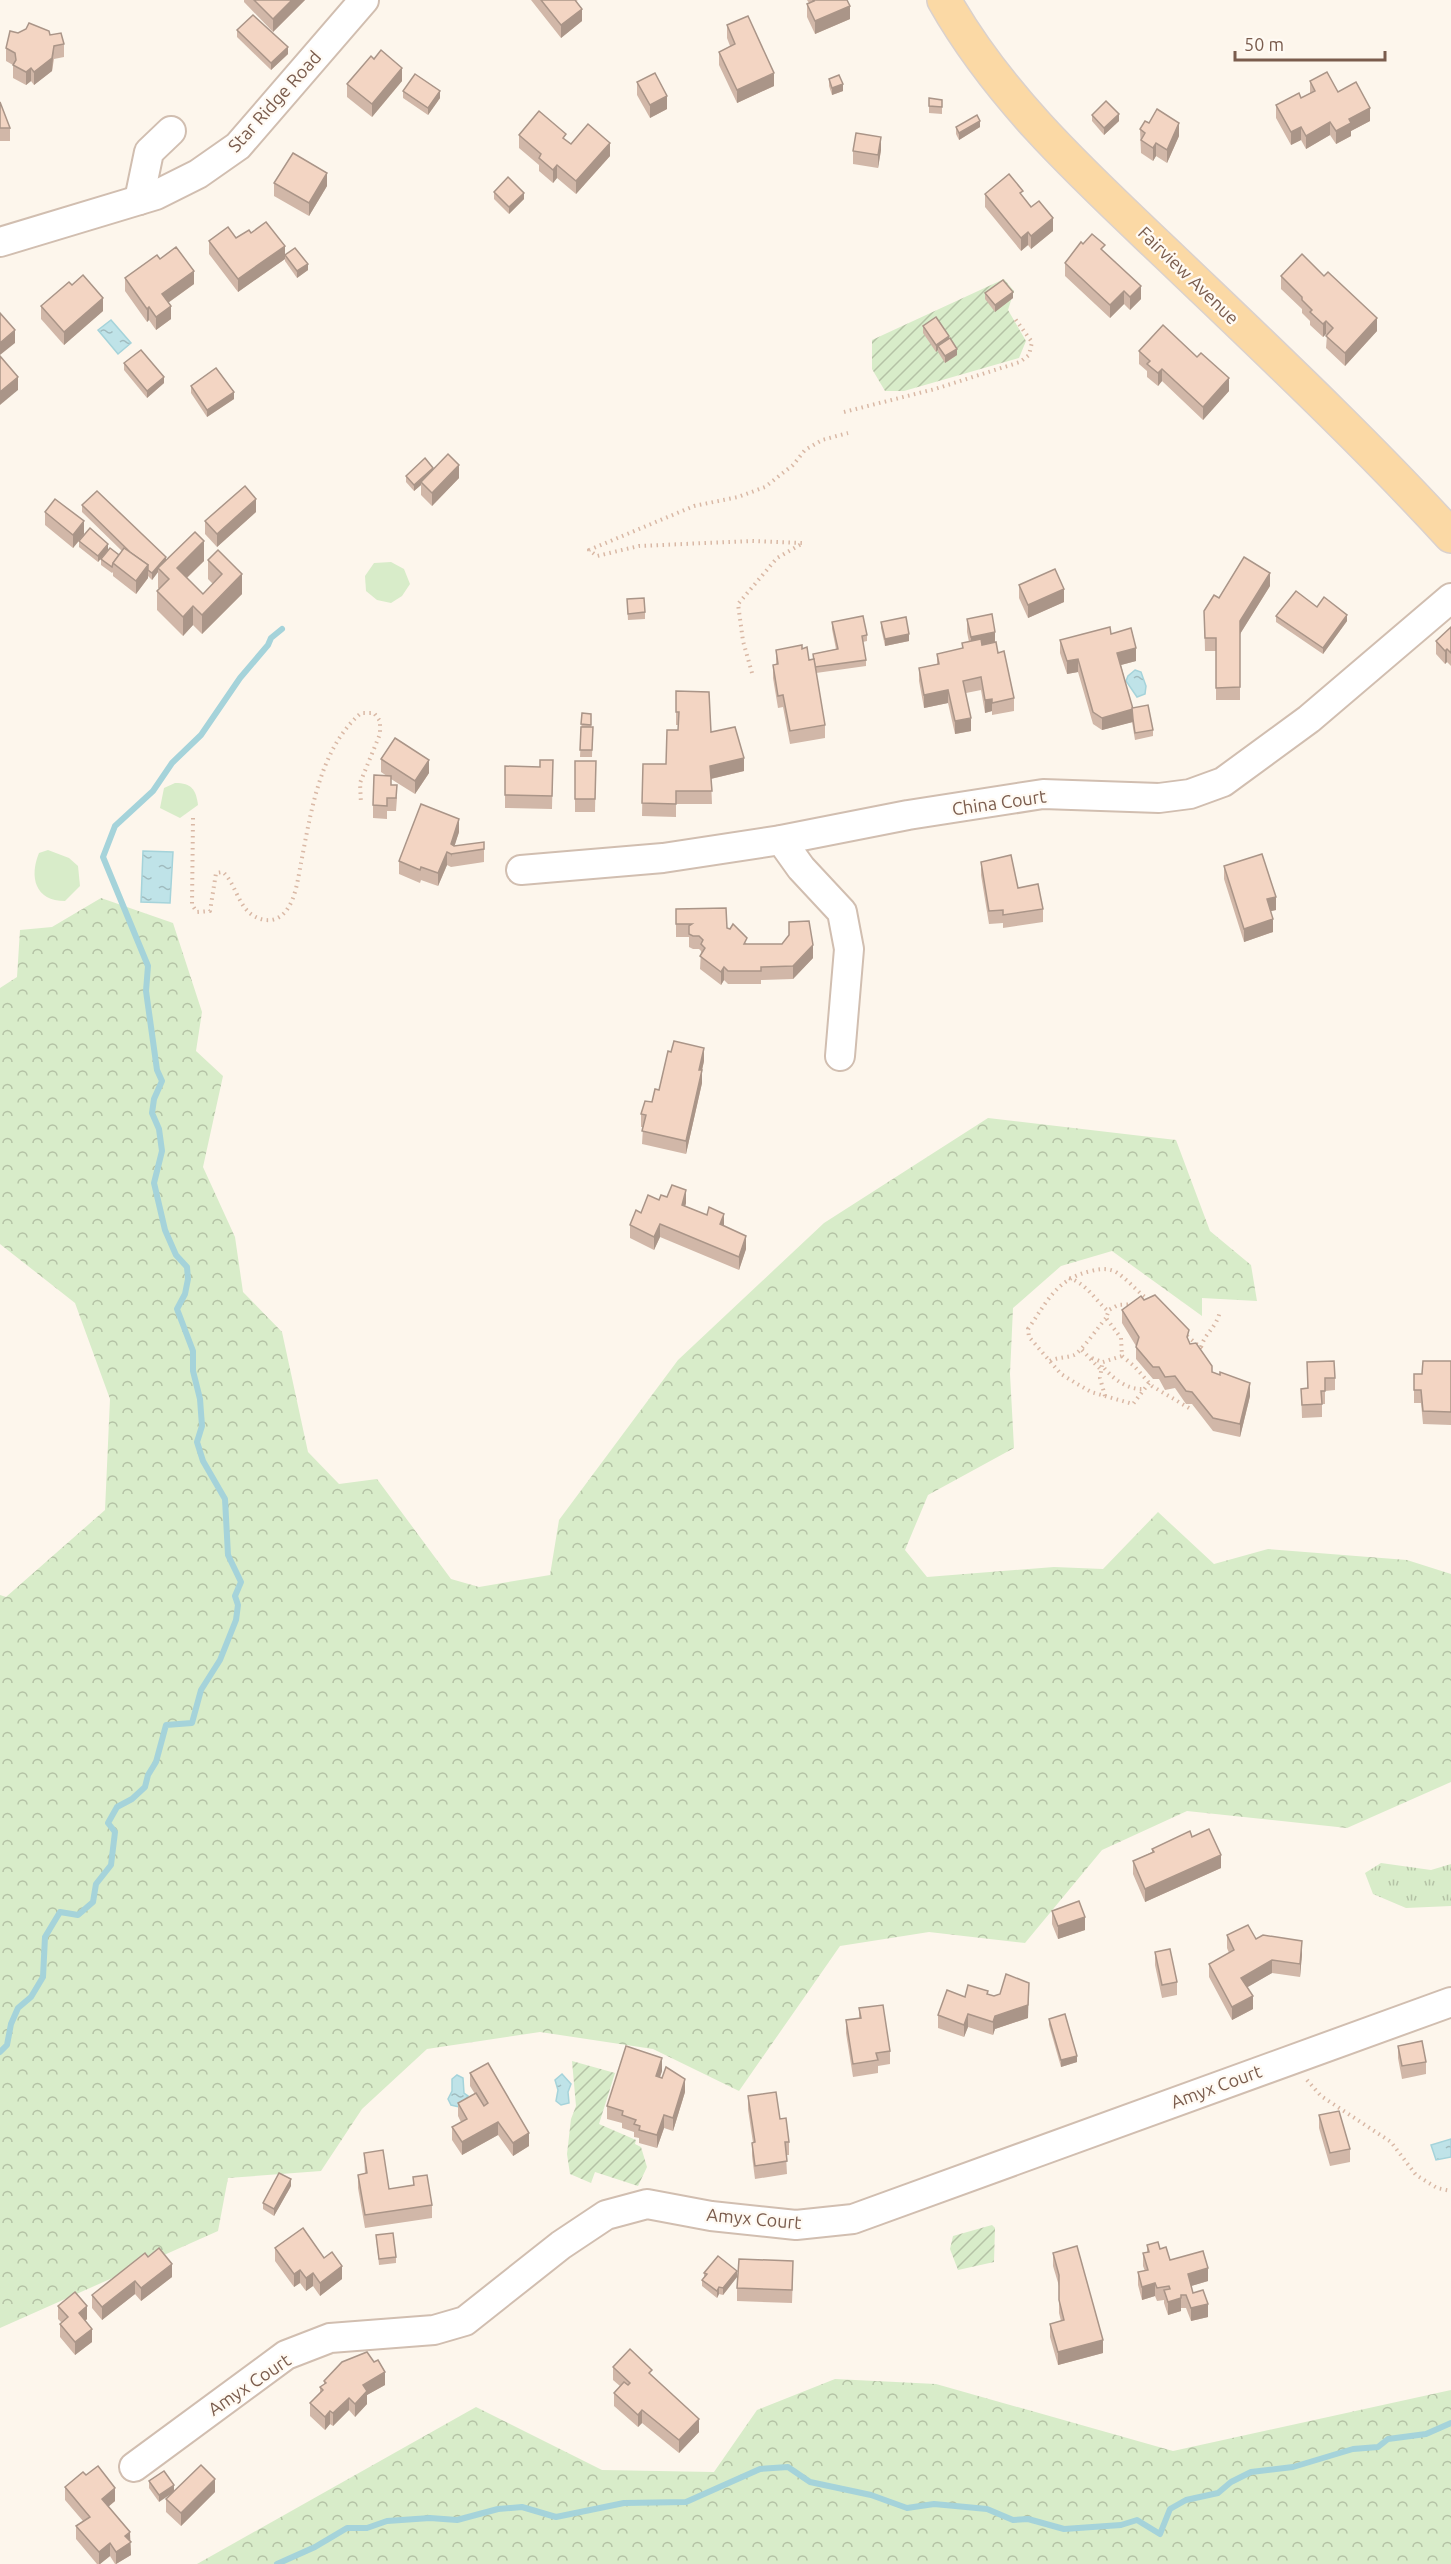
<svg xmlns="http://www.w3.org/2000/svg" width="1451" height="2564" font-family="Ubuntu,sans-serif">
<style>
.grass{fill:url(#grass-tufts)}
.forest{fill:url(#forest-crowns)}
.garden{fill:url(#garden-furrows)}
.pitch{fill:#d8ecc9}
.water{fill:url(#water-ripples);stroke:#a5d3da;stroke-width:1.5}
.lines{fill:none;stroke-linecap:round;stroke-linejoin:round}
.stream{stroke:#a5d3da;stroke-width:6}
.minor-casing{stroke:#d1beb0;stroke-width:32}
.major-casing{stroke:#dad1cd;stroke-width:36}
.path{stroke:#d9b8a5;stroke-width:4;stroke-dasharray:1.5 4.5;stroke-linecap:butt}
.minor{stroke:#fff;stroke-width:28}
.major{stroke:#fbd9a5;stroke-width:33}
.wall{fill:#d1b7a8}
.shaded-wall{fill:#aa9588}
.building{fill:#f3d5c3;stroke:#aa9588;stroke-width:1.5}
.labels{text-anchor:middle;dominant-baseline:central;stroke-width:4.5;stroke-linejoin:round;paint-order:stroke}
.street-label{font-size:18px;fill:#7a5c4d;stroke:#fffaf3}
</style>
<defs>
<pattern id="grass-tufts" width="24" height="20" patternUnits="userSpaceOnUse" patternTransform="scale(1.5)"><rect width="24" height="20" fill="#d8ecc9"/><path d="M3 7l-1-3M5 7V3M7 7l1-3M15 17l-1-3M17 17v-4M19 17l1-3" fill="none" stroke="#b4c2a5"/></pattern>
<pattern id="forest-crowns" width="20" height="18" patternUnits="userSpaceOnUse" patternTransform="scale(1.5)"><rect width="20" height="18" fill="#d8ecc9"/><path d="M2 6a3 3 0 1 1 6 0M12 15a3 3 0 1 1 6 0" fill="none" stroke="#b4c2a5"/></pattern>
<pattern id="garden-furrows" width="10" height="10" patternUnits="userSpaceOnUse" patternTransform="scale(1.5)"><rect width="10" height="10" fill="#d8ecc9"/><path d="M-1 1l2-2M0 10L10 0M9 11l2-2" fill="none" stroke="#b4c2a5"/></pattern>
<pattern id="water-ripples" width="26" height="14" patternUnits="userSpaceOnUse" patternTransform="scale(1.5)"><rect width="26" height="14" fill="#bfe3e8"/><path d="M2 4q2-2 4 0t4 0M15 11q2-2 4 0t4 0" fill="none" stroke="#a0bbbe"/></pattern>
</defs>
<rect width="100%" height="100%" fill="#fdf6ec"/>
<path class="grass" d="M 1381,1863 L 1431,1870 L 1451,1864 L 1451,1906 L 1406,1908 L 1373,1894 L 1365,1873 Z"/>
<g class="forest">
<path d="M 101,898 L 173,923 L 202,1012 L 196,1051 L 223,1076 L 203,1167 L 235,1237 L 243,1292 L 282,1332 L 308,1452 L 339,1484 L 377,1479 L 451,1579 L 479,1587 L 550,1575 L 559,1520 L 678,1360 L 824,1223 L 988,1118 L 1176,1140 L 1210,1231 L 1251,1265 L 1257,1301 L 1202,1298 L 1202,1316 L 1112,1251 L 1061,1266 L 1013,1308 L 1010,1374 L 1014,1448 L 928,1495 L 905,1550 L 927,1577 L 1054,1567 L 1103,1569 L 1158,1512 L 1214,1564 L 1268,1549 L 1407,1560 L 1451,1574 L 1451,1782 L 1347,1828 L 1187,1811 L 1102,1850 L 1025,1943 L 929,1932 L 840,1946 L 739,2091 L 653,2049 L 540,2032 L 427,2049 L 362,2109 L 321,2171 L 228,2178 L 218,2231 L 0,2328 L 0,1595 L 6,1597 L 105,1510 L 110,1399 L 75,1303 L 0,1244 L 0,988 L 17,977 L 20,930 L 52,927 Z"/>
<path d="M 835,2379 L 936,2384 L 1173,2451 L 1451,2390 L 1451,2564 L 197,2564 L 476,2407 L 602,2470 L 714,2472 L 757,2410 Z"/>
</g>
<g class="garden">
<path d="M 1004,279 L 1014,291 L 1008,310 L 1026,341 L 1019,358 L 904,391 L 885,391 L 872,369 L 872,340 Z"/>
<path d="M 572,2061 L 615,2073 L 599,2124 L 636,2140 L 635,2144 L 641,2147 L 647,2167 L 638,2186 L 595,2172 L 591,2183 L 570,2174 L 567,2154 L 571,2119 L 576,2106 Z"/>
<path d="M 992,2225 L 995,2228 L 994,2262 L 958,2270 L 950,2249 L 953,2236 Z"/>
</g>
<g class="pitch">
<path d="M 391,562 L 404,569 L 410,584 L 402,596 L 391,603 L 377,600 L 366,591 L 365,576 L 374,563 Z"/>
<path d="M 175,783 C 192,783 196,790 198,805 L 180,818 L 160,808 L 164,788 Z"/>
<path d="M 48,850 L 69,858 L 78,866 L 80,886 L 65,901 C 35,901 29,877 39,853 Z"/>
</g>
<g class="water">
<path d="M 111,320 L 131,343 L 118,354 L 98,330 Z"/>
<path d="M 1135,670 L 1141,672 L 1146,686 L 1145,694 L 1137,697 L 1126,681 L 1128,676 Z"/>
<path d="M 143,851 L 173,852 L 170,903 L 141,902 Z"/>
<path d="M 562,2074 L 571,2084 L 568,2092 L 569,2103 L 561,2105 L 556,2101 L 558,2090 L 555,2080 Z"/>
<path d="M 457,2075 L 463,2078 L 464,2093 L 468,2096 L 459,2107 L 451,2105 L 448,2099 L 452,2091 L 452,2079 Z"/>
<path d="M 1451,2139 L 1451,2157 L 1436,2160 L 1431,2145 Z"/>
</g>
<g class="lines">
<g class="stream">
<path d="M 0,2052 L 7,2045 L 11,2024 L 18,2008 L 31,1997 L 43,1977 L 45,1937 L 60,1912 L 78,1915 L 93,1902 L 96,1884 L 111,1865 L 115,1832 L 108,1823 L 117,1807 L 132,1799 L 145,1787 L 148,1775 L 156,1762 L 166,1725 L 192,1723 L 201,1690 L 220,1660 L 236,1620 L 238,1605 L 235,1596 L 241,1582 L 228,1555 L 225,1499 L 203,1461 L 197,1442 L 202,1426 L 200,1399 L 193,1371 L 193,1351 L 177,1309 L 185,1294 L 188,1279 L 187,1267 L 176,1255 L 165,1230 L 154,1183 L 162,1151 L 159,1129 L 152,1113 L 154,1099 L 162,1081 L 157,1070 L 146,991 L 148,966 L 103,857 L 115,826 L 153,791 L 172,763 L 201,735 L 240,678 L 268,645 L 271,638 L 282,629"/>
<path d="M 277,2564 L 315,2547 L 347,2528 L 367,2528 L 387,2521 L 430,2518 L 457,2520 L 498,2509 L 522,2507 L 556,2517 L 624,2503 L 686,2502 L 760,2469 L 788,2467 L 810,2482 L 871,2495 L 907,2508 L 934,2504 L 987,2509 L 1013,2520 L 1028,2519 L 1064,2529 L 1121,2525 L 1137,2520 L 1160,2534 L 1170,2509 L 1186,2500 L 1218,2493 L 1231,2482 L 1251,2472 L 1293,2467 L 1353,2449 L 1378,2447 L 1388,2439 L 1426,2434 L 1451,2423"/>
</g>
<g class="minor-casing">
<g id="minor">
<path d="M 139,200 L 149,152 L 171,131"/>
<path d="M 0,242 L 156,195 L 198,174 L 238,146 L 364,0"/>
<path d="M 781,840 L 801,868 L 842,912 L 849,949 L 840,1056"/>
<path d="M 521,870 L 663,858 L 781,840 L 908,815 L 1043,794 L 1159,798 L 1190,794 L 1223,782 L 1309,719 L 1451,598"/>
<path d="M 134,2467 L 286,2355 L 330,2338 L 434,2330 L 465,2321 L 561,2245 L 606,2215 L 647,2204 L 711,2216 L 796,2225 L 853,2219 L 1451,2002"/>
</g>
</g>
<g class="major-casing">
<path id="major" d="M 944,0 C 1001,101 1088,179 1171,258 C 1266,349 1362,439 1451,536"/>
</g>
<g class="path">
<path d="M 844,412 L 935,389 L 1020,362 L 1029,355 L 1032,342 L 1013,316"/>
<path d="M 752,673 L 743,641 L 738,604 L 777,558 L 803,543 L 751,541 L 639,546 L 597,556 L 589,550 L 694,506 L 738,497 L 765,487 L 793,465 L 805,450 L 822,440 L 848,433"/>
<path d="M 193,818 L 192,905 L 197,912 L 210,911 L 216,873 L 223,872 C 236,884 238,907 254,916 C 266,923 278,921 286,911 C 296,898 298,878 301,863 C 311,812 320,748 361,713 L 374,713 L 380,721 L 380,734 L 360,783 L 361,804"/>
<path d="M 1069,1278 C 1087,1284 1094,1299 1108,1311"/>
<path d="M 1134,1304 L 1118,1305 L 1109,1310 L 1106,1318 L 1121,1338 L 1122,1356 L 1134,1366 L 1152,1386 L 1189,1408"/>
<path d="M 1187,1336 L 1205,1351"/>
<path d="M 1201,1347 C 1206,1331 1216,1329 1220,1311"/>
<path d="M 1082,1350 L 1101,1370"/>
<path d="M 1092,1358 L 1102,1362"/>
<path d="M 1050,1361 C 1058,1357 1066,1358 1074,1355 C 1081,1352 1099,1326 1106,1318"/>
<path d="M 1103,1362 L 1122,1356"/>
<path d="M 1149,1383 L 1133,1404 L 1091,1392 L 1074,1382 L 1061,1374 L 1029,1337 L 1028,1329 C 1047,1302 1056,1279 1091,1271 C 1099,1269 1106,1268 1114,1271 C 1127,1278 1137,1292 1150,1301"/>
<path d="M 1105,1396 L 1100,1378 L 1102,1365 C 1111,1378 1128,1390 1143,1389"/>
<path d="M 1307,2080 L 1321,2096 L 1391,2142 L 1416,2175 L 1437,2188 L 1451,2191"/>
</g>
<use href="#minor" class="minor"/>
<use href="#major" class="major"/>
</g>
<g class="wall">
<path d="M 244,0 L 305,0 L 273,32 L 244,2 Z"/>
<path d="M 531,0 L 578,0 L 576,1 L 582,21 L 561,38 Z"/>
<path d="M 807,0 L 847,0 L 850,19 L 815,34 L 807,17 L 807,4 L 809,3 Z"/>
<path d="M 727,25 L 774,86 L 737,103 L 719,65 L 719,52 L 730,46 L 727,38 Z"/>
<path d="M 237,30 L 288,54 L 271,70 L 237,37 Z"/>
<path d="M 50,35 L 64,44 L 64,57 L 54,59 L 52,71 L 34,85 L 31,81 L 26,85 L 13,78 L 13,65 L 6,61 L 6,48 Z"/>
<path d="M 829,79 L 843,91 L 832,95 L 829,86 Z"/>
<path d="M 402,81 L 372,117 L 347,97 L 347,84 Z"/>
<path d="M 1310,81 L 1338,92 L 1370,121 L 1351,131 L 1351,136 L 1336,144 L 1330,135 L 1306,149 L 1301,140 L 1291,145 L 1276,118 L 1276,105 L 1301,98 L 1310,93 Z"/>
<path d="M 637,82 L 667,109 L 650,118 L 637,95 Z"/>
<path d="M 403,91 L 440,98 L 428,115 L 403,98 Z"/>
<path d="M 929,98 L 942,100 L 942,114 L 929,113 Z"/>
<path d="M 0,102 L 10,128 L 10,141 L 0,141 Z"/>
<path d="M 1092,115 L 1119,121 L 1104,135 L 1092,121 Z"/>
<path d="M 1149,123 L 1179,136 L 1167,163 L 1156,156 L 1153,161 L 1141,153 L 1140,129 Z"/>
<path d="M 956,127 L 980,127 L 959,140 L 956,134 Z"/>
<path d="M 519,135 L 566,140 L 571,144 L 610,156 L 576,194 L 557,178 L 553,183 L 539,171 L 539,165 L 519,148 Z"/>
<path d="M 881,150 L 878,168 L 853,164 L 853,151 Z"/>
<path d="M 274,183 L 327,186 L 309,216 L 274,196 Z"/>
<path d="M 494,192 L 524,199 L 509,214 L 494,199 Z"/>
<path d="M 985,194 L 1023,197 L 1053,231 L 1031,249 L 1028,245 L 1021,251 L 985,207 Z"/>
<path d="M 251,233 L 285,259 L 238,292 L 209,254 L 209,241 L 236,238 Z"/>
<path d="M 1083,244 L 1105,253 L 1141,299 L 1130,310 L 1124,304 L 1110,318 L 1065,276 L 1065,263 Z"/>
<path d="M 285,255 L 308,270 L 297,278 L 285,261 Z"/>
<path d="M 160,259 L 194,284 L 168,303 L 171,319 L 156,330 L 149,320 L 147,322 L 125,291 L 125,278 Z"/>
<path d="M 1281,276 L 1377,331 L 1345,366 L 1326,348 L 1327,335 L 1326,334 L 1323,337 L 1310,325 L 1310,321 L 1302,313 L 1302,309 L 1281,289 Z"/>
<path d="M 985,293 L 1013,298 L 995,312 L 985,299 Z"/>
<path d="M 41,306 L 103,311 L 64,345 L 41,319 Z"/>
<path d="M 923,326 L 949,339 L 957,355 L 945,363 L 938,352 L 938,350 L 936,352 L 923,333 Z"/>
<path d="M 1139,351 L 1229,391 L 1203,420 L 1162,381 L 1158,386 L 1147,377 L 1147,371 L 1139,364 Z"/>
<path d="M 124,363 L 164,383 L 147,398 L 124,370 Z"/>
<path d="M 191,386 L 234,399 L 207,417 L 191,393 Z"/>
<path d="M 433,470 L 459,478 L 432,506 L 421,495 L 421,485 L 414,491 L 406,482 L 406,476 Z"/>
<path d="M 82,505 L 166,560 L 204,561 L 187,578 L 203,594 L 213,584 L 208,579 L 208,560 L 242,594 L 202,634 L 193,625 L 183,636 L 157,610 L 157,591 L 159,588 L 158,588 L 158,572 L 152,580 L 148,576 L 148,578 L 136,594 L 113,576 L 113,572 L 112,573 L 101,565 L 101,559 L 105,554 L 98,562 L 79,547 L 79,541 L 73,548 L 45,525 L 45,512 L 84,534 L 108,550 L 119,555 L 122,551 L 82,512 Z"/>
<path d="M 256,512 L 217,547 L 205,534 L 205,521 Z"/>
<path d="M 1019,585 L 1064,602 L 1028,618 L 1019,598 Z"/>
<path d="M 1270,586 L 1240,634 L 1240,700 L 1216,700 L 1216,651 L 1205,651 L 1204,611 L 1219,598 Z"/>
<path d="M 627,599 L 645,612 L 645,619 L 628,620 Z"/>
<path d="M 1317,607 L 1347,621 L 1323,654 L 1276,622 L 1276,616 Z"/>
<path d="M 967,619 L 995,642 L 1014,698 L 1014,711 L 992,715 L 992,711 L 985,713 L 981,690 L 966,693 L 971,731 L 955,734 L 948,703 L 924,708 L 919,681 L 919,668 L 937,664 L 937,654 L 962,649 L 962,643 L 969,642 L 967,632 Z"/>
<path d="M 832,622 L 867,635 L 867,641 L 863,642 L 866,660 L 866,666 L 816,673 L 825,725 L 825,738 L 790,744 L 783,707 L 778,708 L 773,678 L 773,665 L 776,664 L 776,650 L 802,649 L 809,660 L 813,659 L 813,654 L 836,649 L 832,629 Z"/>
<path d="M 881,622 L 909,641 L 885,646 L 881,628 Z"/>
<path d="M 1451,627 L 1451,666 L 1447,662 L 1445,664 L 1436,654 L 1436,641 Z"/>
<path d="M 1111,634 L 1136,661 L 1121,665 L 1132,708 L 1153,730 L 1153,736 L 1135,740 L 1132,722 L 1102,730 L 1093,724 L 1078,672 L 1067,674 L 1060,653 L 1060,640 Z"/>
<path d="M 676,691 L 744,771 L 711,779 L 712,804 L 676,804 L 676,817 L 642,816 L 643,764 L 666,764 L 678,730 L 678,725 L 676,725 Z"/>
<path d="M 582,713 L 591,714 L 591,727 L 593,727 L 592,757 L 580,757 Z"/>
<path d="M 381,759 L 429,773 L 415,794 L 391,779 L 391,785 L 397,798 L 396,811 L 387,811 L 387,819 L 373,818 L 373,805 L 387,776 L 381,772 Z"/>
<path d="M 553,760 L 552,809 L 505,808 L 505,766 L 540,767 Z"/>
<path d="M 575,761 L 596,761 L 595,812 L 575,812 Z"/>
<path d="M 459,832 L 454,846 L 484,849 L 484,862 L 451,867 L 447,865 L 438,886 L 421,880 L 420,883 L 399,874 L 399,861 Z"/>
<path d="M 981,862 L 1018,888 L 1043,909 L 1043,922 L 1003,928 L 1003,923 L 989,924 L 981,875 Z"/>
<path d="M 1224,866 L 1276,910 L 1271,911 L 1273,932 L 1244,942 L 1224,879 Z"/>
<path d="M 676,909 L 727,928 L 747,944 L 813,958 L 793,979 L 761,980 L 761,984 L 728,984 L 724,980 L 721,985 L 700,969 L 701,951 L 699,949 L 693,949 L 689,947 L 689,937 L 676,937 Z"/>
<path d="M 704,1061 L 702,1070 L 702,1083 L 686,1154 L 642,1144 L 643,1127 L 641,1127 L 641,1114 L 652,1102 L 659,1090 Z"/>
<path d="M 667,1197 L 686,1203 L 685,1206 L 724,1226 L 746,1249 L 739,1270 L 660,1237 L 654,1250 L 630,1238 L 630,1225 L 641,1213 L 659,1200 Z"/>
<path d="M 1144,1300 L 1189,1342 L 1212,1372 L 1250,1396 L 1240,1437 L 1213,1431 L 1192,1404 L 1186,1404 L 1175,1388 L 1165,1390 L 1159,1379 L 1153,1379 L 1136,1359 L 1136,1346 L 1122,1323 L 1122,1310 Z"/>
<path d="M 1451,1361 L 1451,1425 L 1423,1424 L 1421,1403 L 1414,1403 L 1414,1374 L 1422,1374 Z"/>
<path d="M 1307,1362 L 1335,1378 L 1335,1390 L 1325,1391 L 1325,1404 L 1322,1404 L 1322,1417 L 1302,1418 L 1301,1389 L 1307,1388 Z"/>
<path d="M 1192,1837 L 1221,1868 L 1145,1902 L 1133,1874 L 1133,1861 L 1152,1852 L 1152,1849 Z"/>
<path d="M 1052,1911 L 1085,1930 L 1058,1939 L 1052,1924 Z"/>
<path d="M 1227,1935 L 1256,1939 L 1302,1954 L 1300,1977 L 1272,1973 L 1247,1987 L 1253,2009 L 1232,2020 L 1209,1977 L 1209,1964 L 1229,1953 L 1227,1948 Z"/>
<path d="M 1155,1952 L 1177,1982 L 1177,1995 L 1162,1998 L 1155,1965 Z"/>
<path d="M 988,1995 L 1028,2018 L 995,2029 L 993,2035 L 968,2027 L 964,2037 L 938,2028 L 938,2015 L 965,1997 Z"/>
<path d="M 859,2008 L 890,2051 L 890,2064 L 878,2066 L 878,2073 L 853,2077 L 846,2033 L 846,2020 L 859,2018 Z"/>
<path d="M 1049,2019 L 1077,2062 L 1061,2067 L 1049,2025 Z"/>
<path d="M 1398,2046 L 1426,2062 L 1426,2074 L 1402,2079 L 1398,2058 Z"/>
<path d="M 662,2071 L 660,2077 L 685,2092 L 673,2131 L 664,2128 L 657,2148 L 639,2143 L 639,2138 L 634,2137 L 634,2132 L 622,2128 L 622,2123 L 607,2119 L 607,2106 Z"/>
<path d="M 470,2073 L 529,2146 L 513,2156 L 498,2135 L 462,2155 L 452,2140 L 452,2127 L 461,2122 L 458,2116 L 458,2103 L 475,2094 L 470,2086 Z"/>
<path d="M 748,2096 L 780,2119 L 789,2142 L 789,2155 L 786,2155 L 787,2174 L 755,2179 L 752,2156 L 752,2143 L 753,2143 L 748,2109 Z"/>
<path d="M 1319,2115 L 1350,2149 L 1350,2162 L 1330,2166 L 1319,2128 Z"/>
<path d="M 364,2153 L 389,2189 L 413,2185 L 413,2177 L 432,2205 L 432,2218 L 365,2228 L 358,2188 L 358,2175 L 365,2174 Z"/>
<path d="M 291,2186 L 274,2216 L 263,2209 L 263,2203 Z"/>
<path d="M 376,2235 L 396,2257 L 396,2263 L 379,2265 Z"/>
<path d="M 1147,2245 L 1160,2249 L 1170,2260 L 1208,2281 L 1191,2286 L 1193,2293 L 1208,2317 L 1191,2321 L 1186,2308 L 1181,2308 L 1181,2311 L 1168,2315 L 1164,2303 L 1164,2300 L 1157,2301 L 1155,2296 L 1142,2300 L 1138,2285 L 1138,2272 L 1145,2271 L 1143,2266 L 1143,2253 L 1147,2252 Z"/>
<path d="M 275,2248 L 324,2258 L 342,2279 L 320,2296 L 313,2286 L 306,2291 L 300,2283 L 294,2287 L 275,2261 Z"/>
<path d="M 1053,2253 L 1103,2353 L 1058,2365 L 1050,2337 L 1050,2324 L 1061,2321 L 1059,2313 L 1059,2286 L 1053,2266 Z"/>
<path d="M 148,2257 L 172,2277 L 141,2301 L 135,2294 L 102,2320 L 92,2308 L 92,2295 Z"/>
<path d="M 704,2273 L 737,2277 L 723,2295 L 719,2294 L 717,2298 L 702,2286 L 702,2280 L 704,2277 Z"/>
<path d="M 793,2274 L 792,2303 L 737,2301 L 737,2288 Z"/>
<path d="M 58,2306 L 87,2319 L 85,2321 L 92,2342 L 75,2355 L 60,2337 L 60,2324 L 62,2323 L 58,2319 Z"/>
<path d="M 613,2367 L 652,2376 L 699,2432 L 679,2453 L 642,2423 L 638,2427 L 614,2406 L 614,2393 L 620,2386 L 613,2380 Z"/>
<path d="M 324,2381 L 385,2385 L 367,2395 L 367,2404 L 355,2417 L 349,2410 L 333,2426 L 330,2424 L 325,2430 L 310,2416 L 310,2403 L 320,2393 L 320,2387 L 324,2384 Z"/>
<path d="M 164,2471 L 159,2502 L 149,2488 L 149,2481 Z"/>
<path d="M 65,2487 L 115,2501 L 108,2507 L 130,2541 L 131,2555 L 116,2564 L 115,2564 L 110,2556 L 100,2564 L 97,2564 L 76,2539 L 76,2526 L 83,2521 L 65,2500 Z"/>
<path d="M 215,2492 L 181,2526 L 166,2512 L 166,2499 Z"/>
</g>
<g class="shaded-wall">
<path d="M 292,0 L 305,0 L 273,32 L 273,19 Z"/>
<path d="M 850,6 L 850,19 L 815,34 L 815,21 Z"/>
<path d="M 582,9 L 582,21 L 561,38 L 561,25 Z"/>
<path d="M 54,46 L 52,71 L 34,85 L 34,72 Z"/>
<path d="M 288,47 L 288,54 L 271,70 L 271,63 Z"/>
<path d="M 31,68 L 31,81 L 26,85 L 26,72 Z"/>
<path d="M 402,68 L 402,81 L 372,117 L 372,104 Z"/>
<path d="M 774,73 L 774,86 L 737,103 L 737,90 Z"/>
<path d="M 843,84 L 843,91 L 832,95 L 832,88 Z"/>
<path d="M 440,91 L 440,98 L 428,115 L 428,108 Z"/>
<path d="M 667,96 L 667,109 L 650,118 L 650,105 Z"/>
<path d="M 1370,108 L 1370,121 L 1351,131 L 1351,136 L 1336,144 L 1336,131 L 1349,119 Z"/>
<path d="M 1119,114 L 1119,121 L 1104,135 L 1104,128 Z"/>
<path d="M 980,121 L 980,127 L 959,140 L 959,133 Z"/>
<path d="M 1330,122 L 1330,135 L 1306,149 L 1306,136 Z"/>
<path d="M 1179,123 L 1179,136 L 1167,163 L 1167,150 Z"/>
<path d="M 1301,127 L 1301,140 L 1291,145 L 1291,132 Z"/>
<path d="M 881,137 L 881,150 L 878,168 L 878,155 Z"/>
<path d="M 610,143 L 610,156 L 576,194 L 576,181 Z"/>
<path d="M 1156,143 L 1156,156 L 1153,161 L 1153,148 Z"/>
<path d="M 557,165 L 557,178 L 553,183 L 553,170 Z"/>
<path d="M 327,173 L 327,186 L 309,216 L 309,203 Z"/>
<path d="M 524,193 L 524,199 L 509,214 L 509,207 Z"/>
<path d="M 1053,218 L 1053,231 L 1031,249 L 1031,236 Z"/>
<path d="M 1028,232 L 1028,245 L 1021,251 L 1021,238 Z"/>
<path d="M 285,246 L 285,259 L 238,292 L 238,279 Z"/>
<path d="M 308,264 L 308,270 L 297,278 L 297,271 Z"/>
<path d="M 194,271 L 194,284 L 162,307 L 162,294 Z"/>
<path d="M 1141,286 L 1141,299 L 1130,310 L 1130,297 Z"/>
<path d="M 1124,291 L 1124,304 L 1110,318 L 1110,305 Z"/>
<path d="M 1013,292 L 1013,298 L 995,312 L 995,305 Z"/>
<path d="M 103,298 L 103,311 L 64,345 L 64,332 Z"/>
<path d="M 171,306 L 171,319 L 156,330 L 156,317 Z"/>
<path d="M 149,307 L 149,320 L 147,322 L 147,309 Z"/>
<path d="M 1377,318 L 1377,331 L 1345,366 L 1345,353 Z"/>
<path d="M 1326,321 L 1326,334 L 1323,337 L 1323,324 Z"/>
<path d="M 15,330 L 15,343 L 0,355 L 0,343 Z"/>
<path d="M 949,336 L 949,343 L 938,346 L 938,350 L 936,352 L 936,345 Z"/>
<path d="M 957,349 L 957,355 L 945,363 L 945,356 Z"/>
<path d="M 1162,369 L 1162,381 L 1158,386 L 1158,373 Z"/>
<path d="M 18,377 L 18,390 L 0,405 L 0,392 Z"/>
<path d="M 164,377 L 164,383 L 147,398 L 147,391 Z"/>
<path d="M 1229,378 L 1229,391 L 1203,420 L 1203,407 Z"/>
<path d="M 234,392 L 234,399 L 207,417 L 207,410 Z"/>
<path d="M 459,465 L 459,478 L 432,506 L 432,493 Z"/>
<path d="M 433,468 L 433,474 L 421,482 L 421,485 L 414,491 L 414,485 Z"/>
<path d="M 256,499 L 256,512 L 217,547 L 217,534 Z"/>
<path d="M 84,521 L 84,534 L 73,548 L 73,535 Z"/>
<path d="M 204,541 L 204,561 L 177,587 L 177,568 Z"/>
<path d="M 108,544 L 108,550 L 98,562 L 98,556 Z"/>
<path d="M 166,557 L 166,563 L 158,568 L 158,572 L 152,580 L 152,573 Z"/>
<path d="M 148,565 L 148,578 L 136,594 L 136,581 Z"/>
<path d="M 1270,573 L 1270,586 L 1240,634 L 1240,621 Z"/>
<path d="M 242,574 L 242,594 L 202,634 L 202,615 Z"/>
<path d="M 1064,589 L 1064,602 L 1028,618 L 1028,605 Z"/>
<path d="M 193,606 L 193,625 L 183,636 L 183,617 Z"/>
<path d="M 1347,615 L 1347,621 L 1323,654 L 1323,648 Z"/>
<path d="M 995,632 L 995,645 L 971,650 L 971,637 Z"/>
<path d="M 909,634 L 909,641 L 885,646 L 885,639 Z"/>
<path d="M 1136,648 L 1136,661 L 1117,666 L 1117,653 Z"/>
<path d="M 1447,649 L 1447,662 L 1445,664 L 1445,651 Z"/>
<path d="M 1078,659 L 1078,672 L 1067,674 L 1067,661 Z"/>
<path d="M 948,690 L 948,703 L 924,708 L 924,695 Z"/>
<path d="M 992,699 L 992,711 L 985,713 L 985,700 Z"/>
<path d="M 1133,709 L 1133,722 L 1102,730 L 1102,718 Z"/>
<path d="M 971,718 L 971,731 L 955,734 L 955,721 Z"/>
<path d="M 744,758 L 744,771 L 710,779 L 710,766 Z"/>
<path d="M 429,760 L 429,773 L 415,794 L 415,781 Z"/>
<path d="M 459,819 L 459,832 L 451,857 L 451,844 Z"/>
<path d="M 447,852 L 447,865 L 438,886 L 438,873 Z"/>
<path d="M 1276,897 L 1276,910 L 1267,912 L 1267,899 Z"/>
<path d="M 1273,919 L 1273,932 L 1244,942 L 1244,929 Z"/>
<path d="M 813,945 L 813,958 L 793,979 L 793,966 Z"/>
<path d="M 724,967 L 724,980 L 721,985 L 721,972 Z"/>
<path d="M 704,1048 L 704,1061 L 702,1070 L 702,1083 L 686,1154 L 686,1141 L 699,1070 Z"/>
<path d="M 686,1190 L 686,1203 L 682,1218 L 682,1205 Z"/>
<path d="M 724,1214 L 724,1227 L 720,1224 Z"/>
<path d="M 660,1224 L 660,1237 L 654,1250 L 654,1237 Z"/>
<path d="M 746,1236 L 746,1249 L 739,1270 L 739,1257 Z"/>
<path d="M 1250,1383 L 1250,1396 L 1240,1437 L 1240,1424 Z"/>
<path d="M 1221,1855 L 1221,1868 L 1145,1902 L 1145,1889 Z"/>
<path d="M 1085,1917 L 1085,1930 L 1058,1939 L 1058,1926 Z"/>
<path d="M 1302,1941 L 1302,1954 L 1300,1977 L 1300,1964 Z"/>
<path d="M 1272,1960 L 1272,1973 L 1241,1991 L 1241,1978 Z"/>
<path d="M 1029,1983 L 1028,2018 L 995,2029 L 993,2035 L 993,2022 L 995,2016 Z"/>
<path d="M 1253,1996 L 1253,2009 L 1232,2020 L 1232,2007 Z"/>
<path d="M 968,2014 L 968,2027 L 964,2037 L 964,2025 Z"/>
<path d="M 1077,2056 L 1077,2062 L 1061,2067 L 1061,2060 Z"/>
<path d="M 662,2058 L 662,2071 L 656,2089 L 656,2076 Z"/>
<path d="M 685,2079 L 685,2092 L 673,2131 L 673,2118 Z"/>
<path d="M 664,2115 L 664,2128 L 657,2148 L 657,2135 Z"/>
<path d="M 498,2122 L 498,2135 L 462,2155 L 462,2142 Z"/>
<path d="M 529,2133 L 529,2146 L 513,2156 L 513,2143 Z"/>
<path d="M 291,2179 L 291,2186 L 274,2216 L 274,2209 Z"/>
<path d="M 172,2264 L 172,2277 L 141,2301 L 141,2288 Z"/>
<path d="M 342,2266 L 342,2279 L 320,2296 L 320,2283 Z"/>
<path d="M 1208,2268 L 1208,2281 L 1188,2287 L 1188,2274 Z"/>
<path d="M 300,2270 L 300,2283 L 294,2287 L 294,2274 Z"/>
<path d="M 737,2271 L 737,2277 L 723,2295 L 723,2288 Z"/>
<path d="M 313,2273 L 313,2286 L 306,2291 L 306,2278 Z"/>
<path d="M 135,2281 L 135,2294 L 102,2320 L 102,2307 Z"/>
<path d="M 1155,2283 L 1155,2296 L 1142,2300 L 1142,2287 Z"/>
<path d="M 719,2287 L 719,2294 L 717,2298 L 717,2291 Z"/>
<path d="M 1181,2298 L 1181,2311 L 1168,2315 L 1168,2302 Z"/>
<path d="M 1208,2304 L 1208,2317 L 1191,2321 L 1191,2308 Z"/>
<path d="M 87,2306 L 87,2319 L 79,2326 L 79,2313 Z"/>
<path d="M 92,2329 L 92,2342 L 75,2355 L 75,2342 Z"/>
<path d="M 1103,2340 L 1103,2353 L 1058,2365 L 1058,2352 Z"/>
<path d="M 385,2372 L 385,2385 L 367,2395 L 367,2404 L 355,2417 L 355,2404 L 363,2385 Z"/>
<path d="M 349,2398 L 349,2410 L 333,2426 L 333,2413 Z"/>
<path d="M 642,2410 L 642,2423 L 638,2427 L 638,2415 Z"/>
<path d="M 330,2411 L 330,2424 L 325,2430 L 325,2417 Z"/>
<path d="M 699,2419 L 699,2432 L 679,2453 L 679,2440 Z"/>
<path d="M 215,2479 L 215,2492 L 181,2526 L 181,2513 Z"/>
<path d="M 174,2485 L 174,2492 L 159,2502 L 159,2495 Z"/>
<path d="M 115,2488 L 115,2501 L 102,2512 L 102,2499 Z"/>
<path d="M 130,2532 L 131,2555 L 116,2564 L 116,2552 L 125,2536 Z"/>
<path d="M 110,2543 L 110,2556 L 100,2564 L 99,2564 L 99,2552 Z"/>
</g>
<g class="building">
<path d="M 254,0 L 292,0 L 273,19 Z"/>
<path d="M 541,0 L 575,0 L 582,9 L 561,25 Z"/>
<path d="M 813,0 L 847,0 L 850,6 L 815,21 L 807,4 L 814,1 Z"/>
<path d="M 253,15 L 288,47 L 271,63 L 237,30 Z"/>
<path d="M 748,16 L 774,73 L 737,90 L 719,52 L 735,44 L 727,25 Z"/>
<path d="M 29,23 L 49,31 L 50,35 L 61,33 L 64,44 L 54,46 L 52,58 L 34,72 L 31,68 L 26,72 L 13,65 L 16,60 L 15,53 L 6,48 L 10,31 L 18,33 L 26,29 Z"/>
<path d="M 381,50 L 402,68 L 372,104 L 347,84 L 371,56 L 374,59 Z"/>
<path d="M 1327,72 L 1338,92 L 1356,82 L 1370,108 L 1349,119 L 1351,123 L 1336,131 L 1330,122 L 1306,136 L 1301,127 L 1291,132 L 1276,105 L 1299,93 L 1301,98 L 1315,91 L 1310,81 Z"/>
<path d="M 655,73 L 667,96 L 650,105 L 637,82 Z"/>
<path d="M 415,74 L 440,91 L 428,108 L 403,91 Z"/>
<path d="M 839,75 L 843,84 L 832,88 L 829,79 Z"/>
<path d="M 929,98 L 942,100 L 942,107 L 929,106 Z"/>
<path d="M 1106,101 L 1119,114 L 1104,128 L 1092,115 Z"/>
<path d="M 0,102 L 10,128 L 0,128 Z"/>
<path d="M 1157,109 L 1179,123 L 1167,150 L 1156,143 L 1153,148 L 1141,140 L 1145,133 L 1140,129 L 1145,121 L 1149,123 Z"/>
<path d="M 539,111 L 566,134 L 563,138 L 571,144 L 588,124 L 610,143 L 576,181 L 557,165 L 553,170 L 539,158 L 541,154 L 519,135 Z"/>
<path d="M 977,115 L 980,121 L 959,133 L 956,127 Z"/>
<path d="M 856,133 L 881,137 L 878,155 L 853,151 Z"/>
<path d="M 293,153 L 327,173 L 309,203 L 274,183 Z"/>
<path d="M 1009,174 L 1023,191 L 1020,193 L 1031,207 L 1039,201 L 1053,218 L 1031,236 L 1028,232 L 1021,238 L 985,194 Z"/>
<path d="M 508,177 L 524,193 L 509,207 L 494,192 Z"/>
<path d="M 266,222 L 285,246 L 238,279 L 209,241 L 228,227 L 236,238 L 249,230 L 251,233 Z"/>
<path d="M 1092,234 L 1105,245 L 1101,249 L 1141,286 L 1130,297 L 1124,291 L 1110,305 L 1065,263 L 1081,242 L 1083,244 Z"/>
<path d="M 176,247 L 194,271 L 162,294 L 171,306 L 156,317 L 149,307 L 147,309 L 125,278 L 157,255 L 160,259 Z"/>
<path d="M 295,248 L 308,264 L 297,271 L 285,255 Z"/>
<path d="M 1302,254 L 1324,276 L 1328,272 L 1377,318 L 1345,353 L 1326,336 L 1333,328 L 1326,321 L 1323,324 L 1310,312 L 1312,310 L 1302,300 L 1302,297 L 1281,276 Z"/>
<path d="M 83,275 L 103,298 L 64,332 L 41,306 L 69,282 L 72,285 Z"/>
<path d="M 1003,280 L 1013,292 L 995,305 L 985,293 Z"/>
<path d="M 0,313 L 15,330 L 0,343 Z"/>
<path d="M 936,317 L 949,336 L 936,345 L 923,326 Z"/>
<path d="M 1163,325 L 1197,357 L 1201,353 L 1229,378 L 1203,407 L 1162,369 L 1158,373 L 1147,364 L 1150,361 L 1139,351 Z"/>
<path d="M 950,338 L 957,349 L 945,356 L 938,346 Z"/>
<path d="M 141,350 L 164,377 L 147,391 L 124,363 Z"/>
<path d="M 0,356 L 18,377 L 0,392 Z"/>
<path d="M 216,368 L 234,392 L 207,410 L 191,386 Z"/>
<path d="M 448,454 L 459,465 L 432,493 L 421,482 Z"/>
<path d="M 425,458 L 433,468 L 414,485 L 406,476 Z"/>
<path d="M 245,486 L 256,499 L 217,534 L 205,521 Z"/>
<path d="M 97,491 L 166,557 L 152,573 L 148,570 L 148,565 L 130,552 L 82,505 Z"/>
<path d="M 55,499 L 84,521 L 73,535 L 45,512 Z"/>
<path d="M 90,528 L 108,544 L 98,556 L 79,541 Z"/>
<path d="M 195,532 L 204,541 L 177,568 L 203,594 L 222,574 L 208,560 L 218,550 L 242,574 L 202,615 L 193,606 L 183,617 L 157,591 L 169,579 L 158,568 Z"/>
<path d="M 110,548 L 119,555 L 113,563 L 112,567 L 101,559 Z"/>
<path d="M 124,548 L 148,565 L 136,581 L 113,563 Z"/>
<path d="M 1244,557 L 1270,573 L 1240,621 L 1240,687 L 1216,688 L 1216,638 L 1205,638 L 1204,611 L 1214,595 L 1219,598 Z"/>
<path d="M 1055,569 L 1064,589 L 1028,605 L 1019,585 Z"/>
<path d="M 1296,591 L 1317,607 L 1324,597 L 1347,615 L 1323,648 L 1276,616 Z"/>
<path d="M 644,598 L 645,612 L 628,614 L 627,599 Z"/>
<path d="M 992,614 L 995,632 L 971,637 L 967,619 Z"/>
<path d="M 863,616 L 867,635 L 862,636 L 866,660 L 815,667 L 813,654 L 838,649 L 832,622 Z"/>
<path d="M 906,617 L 909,634 L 885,639 L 881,622 Z"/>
<path d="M 1110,627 L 1111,634 L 1131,628 L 1136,648 L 1117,653 L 1133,709 L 1102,718 L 1093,712 L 1078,659 L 1067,661 L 1060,640 Z"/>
<path d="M 1451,627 L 1451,653 L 1447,649 L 1445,651 L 1436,641 Z"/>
<path d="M 981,639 L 982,645 L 996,642 L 998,653 L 1004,651 L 1014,698 L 992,703 L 992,699 L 985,700 L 981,677 L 963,681 L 971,718 L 955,721 L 948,690 L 924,695 L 919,668 L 939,664 L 937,654 L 963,648 L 962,643 Z"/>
<path d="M 802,645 L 802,649 L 807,647 L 809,660 L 814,659 L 825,725 L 790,731 L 783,695 L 778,696 L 773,665 L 778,664 L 776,650 Z"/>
<path d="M 676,691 L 709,692 L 711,732 L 735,727 L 744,758 L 710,766 L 712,791 L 676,791 L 676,804 L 642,803 L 643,764 L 666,764 L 667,730 L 678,730 L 679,712 L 676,712 Z"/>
<path d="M 1148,705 L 1153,730 L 1135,733 L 1133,719 L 1132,708 Z"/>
<path d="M 582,713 L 591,714 L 591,725 L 581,724 Z"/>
<path d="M 581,727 L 593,727 L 592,750 L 580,750 Z"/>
<path d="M 395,738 L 429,760 L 415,781 L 381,759 Z"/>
<path d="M 540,760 L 553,760 L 552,796 L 505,795 L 505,766 L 540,767 Z"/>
<path d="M 575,761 L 596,761 L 595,799 L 575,799 Z"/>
<path d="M 374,775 L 391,776 L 391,785 L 397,785 L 396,798 L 387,798 L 387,806 L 373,805 Z"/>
<path d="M 421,804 L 459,819 L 451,844 L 454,846 L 484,842 L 484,849 L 451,854 L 447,852 L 438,873 L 421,867 L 420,870 L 399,861 Z"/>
<path d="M 1262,854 L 1276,897 L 1267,899 L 1273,919 L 1244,929 L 1224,866 Z"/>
<path d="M 1011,855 L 1018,888 L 1038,884 L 1043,909 L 1003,915 L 1003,910 L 989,911 L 981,862 Z"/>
<path d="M 726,908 L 727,928 L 730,929 L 733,924 L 747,938 L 744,944 L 782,944 L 789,935 L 789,922 L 809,921 L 813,945 L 793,966 L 761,967 L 761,971 L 728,971 L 724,967 L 721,972 L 700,956 L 705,948 L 701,944 L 703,940 L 699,936 L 693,936 L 689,934 L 689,926 L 692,924 L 676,924 L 676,909 Z"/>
<path d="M 674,1041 L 704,1048 L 699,1070 L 702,1070 L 686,1141 L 642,1131 L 646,1115 L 641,1114 L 645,1101 L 652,1102 L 655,1089 L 659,1090 L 668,1051 L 671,1052 Z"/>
<path d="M 672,1185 L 686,1190 L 682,1205 L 707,1215 L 709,1207 L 724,1214 L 720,1224 L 746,1236 L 739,1257 L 660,1224 L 654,1237 L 630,1225 L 636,1210 L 641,1213 L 648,1195 L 659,1200 L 661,1195 L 667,1197 Z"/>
<path d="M 1155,1295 L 1189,1330 L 1187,1337 L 1190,1344 L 1196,1343 L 1212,1366 L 1212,1372 L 1220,1375 L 1220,1372 L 1250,1383 L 1240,1424 L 1213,1418 L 1192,1392 L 1186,1391 L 1175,1376 L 1165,1377 L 1159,1367 L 1153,1367 L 1136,1347 L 1139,1337 L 1122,1310 L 1141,1296 L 1144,1300 Z"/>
<path d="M 1334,1361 L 1335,1378 L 1325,1378 L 1325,1391 L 1321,1391 L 1322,1404 L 1302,1405 L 1301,1389 L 1308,1388 L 1307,1362 Z"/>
<path d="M 1423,1361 L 1451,1361 L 1451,1412 L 1423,1411 L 1421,1390 L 1414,1390 L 1414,1374 L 1422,1374 Z"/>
<path d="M 1209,1829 L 1221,1855 L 1145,1889 L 1133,1861 L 1154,1852 L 1152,1849 L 1190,1831 L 1192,1837 Z"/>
<path d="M 1079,1901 L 1085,1917 L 1058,1926 L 1052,1911 Z"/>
<path d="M 1248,1925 L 1256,1939 L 1263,1935 L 1302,1941 L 1300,1964 L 1272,1960 L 1241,1978 L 1253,1996 L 1232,2007 L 1209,1964 L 1234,1950 L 1227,1935 Z"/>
<path d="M 1170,1949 L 1177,1982 L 1162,1985 L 1155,1952 Z"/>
<path d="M 1006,1974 L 1029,1983 L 1028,2005 L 995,2016 L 993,2022 L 968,2014 L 964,2025 L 938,2015 L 947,1990 L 965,1997 L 968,1985 L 988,1991 L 987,1994 L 994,1996 L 1000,1994 Z"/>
<path d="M 883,2005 L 890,2051 L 876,2053 L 878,2060 L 853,2064 L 846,2020 L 861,2018 L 859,2008 Z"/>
<path d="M 1065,2014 L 1077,2056 L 1061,2060 L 1049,2019 Z"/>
<path d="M 1422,2041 L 1426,2062 L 1402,2066 L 1398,2046 Z"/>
<path d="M 626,2046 L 662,2058 L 656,2076 L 662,2078 L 666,2067 L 685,2079 L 673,2118 L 664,2115 L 657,2135 L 639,2130 L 640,2126 L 634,2124 L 636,2120 L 622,2115 L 623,2111 L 607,2106 Z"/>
<path d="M 488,2063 L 529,2133 L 513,2143 L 498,2122 L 462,2142 L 452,2127 L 467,2119 L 458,2103 L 476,2093 L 484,2106 L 488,2103 L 470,2073 Z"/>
<path d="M 776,2092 L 780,2119 L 786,2118 L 789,2142 L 785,2142 L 787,2161 L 755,2166 L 752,2143 L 755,2142 L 748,2096 Z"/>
<path d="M 1339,2111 L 1350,2149 L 1330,2153 L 1319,2115 Z"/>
<path d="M 383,2150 L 389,2189 L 414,2185 L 413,2177 L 427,2175 L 432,2205 L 365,2215 L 358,2175 L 367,2173 L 364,2153 Z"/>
<path d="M 279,2173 L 291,2179 L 274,2209 L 263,2203 Z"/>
<path d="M 303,2228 L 324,2258 L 332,2252 L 342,2266 L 320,2283 L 313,2273 L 306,2278 L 300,2270 L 294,2274 L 275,2248 Z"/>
<path d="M 393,2233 L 396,2257 L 379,2259 L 376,2235 Z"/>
<path d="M 1158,2242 L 1160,2249 L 1166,2247 L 1170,2260 L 1203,2251 L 1208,2268 L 1188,2274 L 1193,2293 L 1203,2290 L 1208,2304 L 1191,2308 L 1186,2295 L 1181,2295 L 1181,2298 L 1168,2302 L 1164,2290 L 1170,2289 L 1169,2286 L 1157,2288 L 1155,2283 L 1142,2287 L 1138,2272 L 1148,2270 L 1143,2253 L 1149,2252 L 1147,2245 Z"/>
<path d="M 1077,2246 L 1103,2340 L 1058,2352 L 1050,2324 L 1064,2320 L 1059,2300 L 1059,2275 L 1053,2253 Z"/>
<path d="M 159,2248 L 172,2264 L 141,2288 L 135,2281 L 102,2307 L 92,2295 L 145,2253 L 148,2257 Z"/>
<path d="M 718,2256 L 737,2271 L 723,2288 L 719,2287 L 717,2291 L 702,2280 L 707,2274 L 704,2273 Z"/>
<path d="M 739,2259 L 793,2261 L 792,2290 L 737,2288 Z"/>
<path d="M 75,2292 L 87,2306 L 79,2313 L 92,2329 L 75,2342 L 60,2324 L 68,2317 L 58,2306 Z"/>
<path d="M 630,2349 L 652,2370 L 649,2373 L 699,2419 L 679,2440 L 642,2410 L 638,2415 L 614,2393 L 624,2382 L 628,2385 L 630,2383 L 613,2367 Z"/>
<path d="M 367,2352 L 374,2362 L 378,2360 L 385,2372 L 363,2385 L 367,2391 L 355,2404 L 349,2398 L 333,2413 L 330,2411 L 325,2417 L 310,2403 L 323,2390 L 320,2387 L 326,2383 L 324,2381 L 342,2362 Z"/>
<path d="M 201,2465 L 215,2479 L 181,2513 L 166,2499 Z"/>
<path d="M 98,2466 L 115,2488 L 102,2499 L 130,2532 L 125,2536 L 131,2542 L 116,2552 L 110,2543 L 99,2552 L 76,2526 L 90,2517 L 65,2487 L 83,2472 L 86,2475 Z"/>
<path d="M 164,2471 L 174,2485 L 159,2495 L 149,2481 Z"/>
</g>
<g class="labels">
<g class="street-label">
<text transform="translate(274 101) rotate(-48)">Star Ridge Road</text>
<text transform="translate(1189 275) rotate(44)">Fairview Avenue</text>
<text transform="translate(999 802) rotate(-8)">China Court</text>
<text transform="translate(1216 2086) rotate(-20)">Amyx Court</text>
<text transform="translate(754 2218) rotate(5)">Amyx Court</text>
<text transform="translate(249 2384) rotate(-34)">Amyx Court</text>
</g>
</g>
<path d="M1235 51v9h150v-9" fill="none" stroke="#7a5c4d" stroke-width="3"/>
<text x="1244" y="51" font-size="18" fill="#7a5c4d" stroke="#fffaf3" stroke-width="4.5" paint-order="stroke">50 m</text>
</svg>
